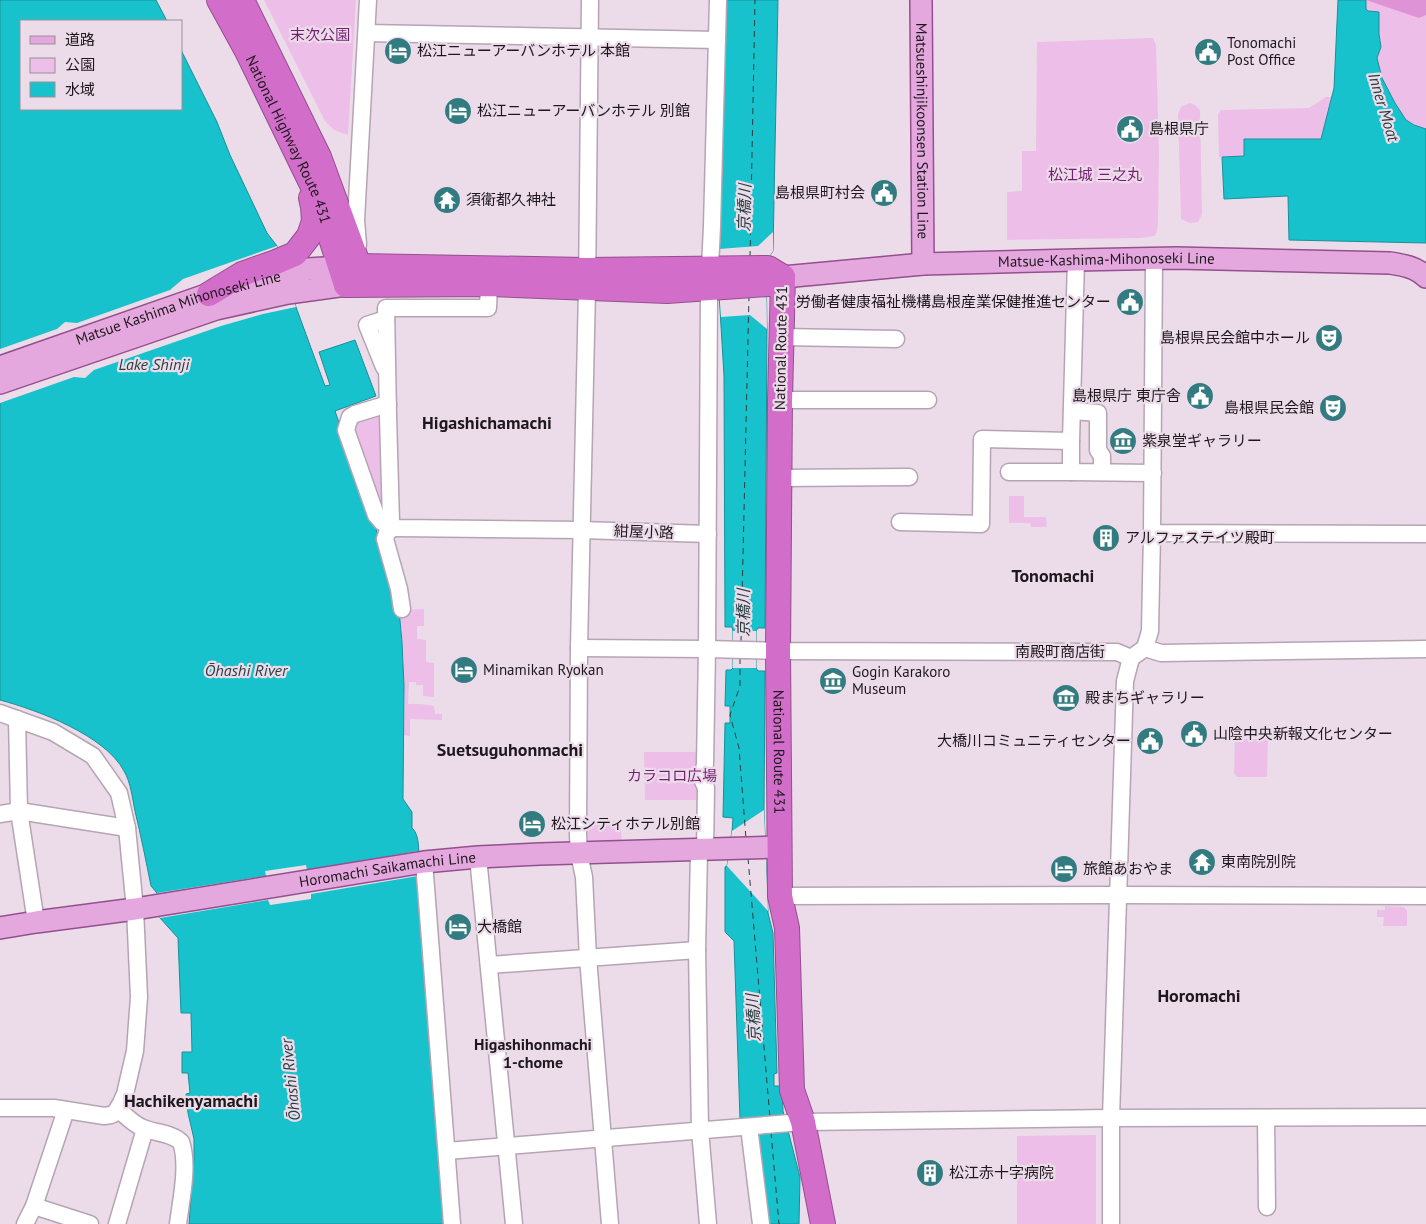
<svg xmlns="http://www.w3.org/2000/svg" width="1426" height="1224" viewBox="0 0 1426 1224" font-family="'PT Sans','Noto Sans JP',sans-serif">
<style>
.green{fill:#edbee7}
.forest{fill:#dd93d6}
.water{fill:#18c2cc;stroke:#1a8f98}
.pier{fill:#ecdcea}
.lines{fill:none;stroke-linecap:round;stroke-linejoin:round}
.ferry{stroke:#273f41;stroke-width:1;stroke-dasharray:6 5;stroke-linecap:butt}
.minor-casing{stroke:#b5a5b3;stroke-width:19}
.major-casing{stroke:#93508d;stroke-width:24}
.highway-casing{stroke:#93508d;stroke-width:26}
.minor{stroke:#fff;stroke-width:16}
.major{stroke:#e4a8df;stroke-width:21}
.highway{stroke:#d26eca;stroke-width:24}
.labels{text-anchor:middle;stroke-width:4.5;stroke-linejoin:round;paint-order:stroke}
.park-label{font-size:15px;fill:#751f70;stroke:#ecdcea}
.poi-label{font-size:15px;fill:#1e181d;stroke:#ecdcea;text-anchor:start}
.street-label{font-size:15px;fill:#1e181d;stroke:#ecdcea}
.water-label{font-size:16px;font-style:italic;fill:#273f41;stroke:#ecdcea}
.neighbourhood-label{font-size:16px;font-weight:bold;fill:#1e181d;stroke:#ecdcea}
.quarter-label{font-size:18px;font-weight:bold;fill:#1e181d;stroke:#ecdcea}
</style>
<rect width="100%" height="100%" fill="#ecdcea"/>
<g class="green">
<polygon points="264,0 356,0 348,135 334,130 325,121"/>
<polygon points="1366,0 1426,0 1426,129 1414,125 1406,120 1395,103 1382,78 1377,58 1381,47 1379,34 1379,12 1368,12 1366,9"/>
<polygon points="1153,38 1156,45 1159,154 1158,220 1157,231 1155,236 1140,238 1007,240 1007,192 1022,191 1022,151 1036,151 1037,42"/>
<polygon points="1326,97 1332,97 1321,139 1245,139 1244,156 1219,157 1218,114 1221,110 1309,108"/>
<polygon points="1190,103 1195,105 1200,110 1202,214 1198,222 1190,223 1181,219 1181,216 1178,114 1181,107"/>
<polygon points="380,411 384,516 352,430 353,424"/>
<polygon points="1009,496 1024,496 1024,517 1046,517 1047,527 1031,527 1030,523 1009,523"/>
<path d="M424 609V626H417V639L426 640V662L434 663V697L423 696V685H416V682H409L408 704H421L434 706 435 714H442V720L410 719V736L404 735C405 694 405 651 399 610Z"/>
<polygon points="1235,739 1268,739 1267,777 1237,777 1234,773"/>
<polygon points="644,752 699,752 699,800 645,800"/>
<polygon points="620,821 622,842 592,843 584,836 583,822"/>
<polygon points="1385,906 1404,907 1407,911 1407,926 1383,926 1384,917 1377,917 1377,910 1385,910"/>
<polygon points="1096,1135 1096,1224 1017,1224 1017,1136"/>
</g>
<polygon class="forest" points="1366,0 1426,0 1426,15 1419,18"/>
<g class="water">
<path d="M0 0H156L167 21H21V109H181V50L217 122 230 155 267 233 277 246 296 307 325 386 330 385 319 352 355 340 376 396 335 411 386 558 399 610 402 642 404 685 403 799 412 812V828C422 836 418 864 418 876L444 1224H189L194 1159V1139L188 1113 186 1094 190 1093 188 1073H182V1052H192L191 1013H181L178 938 160 918 157 893 151 886C146 861 141 836 135 811 132 797 131 783 124 771 105 735 37 710 0 700Z"/>
<polygon points="724,0 778,0 773,251 766,261 767,329 765,628 758,628 756,631 756,668 758,671 765,671 764,810 768,913 773,933 777,1073 774,1074 774,1086 782,1086 783,1111 800,1177 799,1224 767,1224 754,1118 740,1119 734,941 725,932 725,867 727,866 732,831 733,818 723,817 725,723 730,723 730,706 725,706 726,670 731,670 733,668 733,631 732,627 725,627 724,376 718,276 722,176"/>
<polygon points="1338,0 1366,0 1366,9 1368,11 1379,12 1379,34 1381,47 1377,58 1382,78 1395,103 1406,120 1414,125 1426,129 1426,243 1289,240 1288,196 1224,199 1222,157 1244,156 1244,139 1321,139 1334,88"/>
</g>
<g class="pier">
<polygon points="773,232 773,251 766,261 767,329 750,315 721,317 718,276 719,249 758,246"/>
<polygon points="277,246 296,307 263,314 221,326 94,370 85,378 74,377 0,403 0,349 57,329 65,322 77,323 170,290 183,279"/>
<rect x="733" y="631" width="23" height="37"/>
<polygon points="764,810 768,911 727,866 732,831"/>
<polygon points="418,851 418,876 311,894 311,899 270,905 268,900 160,918 157,893 266,876 265,871 306,865 307,870"/>
</g>
<g class="lines">
<g class="ferry">
<polyline points="750,257 755,0"/>
<polyline points="741,642 749,296"/>
<polyline points="740,658 740,686 730,715 739,748 746,839"/>
<polyline points="748,858 770,1118"/>
<polyline points="771,1132 779,1224"/>
</g>
<g class="minor-casing">
<g id="minor">
<polyline points="590,0 587,289 579,648 578,835 579,854 584,877 588,958 610,1224"/>
<polyline points="367,33 717,40"/>
<polyline points="358,245 356,220 368,0"/>
<polyline points="1154,259 1152,533 1426,534"/>
<polyline points="710,268 712,226 718,0"/>
<polyline points="489,284 488,308 386,308 388,416 391,522 393,527 397,528 581,530 708,534"/>
<polyline points="781,337 896,339"/>
<polyline points="384,367 367,325 386,319"/>
<polyline points="780,400 928,400"/>
<polyline points="388,404 355,414 350,417 346,430 376,515 382,522 393,527 387,533 385,539 399,589 402,609"/>
<polyline points="1072,411 1098,413 1098,450 1102,456 1102,472"/>
<polyline points="1071,441 1071,472 1153,473"/>
<polyline points="1009,472 1071,472"/>
<polyline points="779,478 909,477"/>
<polyline points="900,522 981,524 982,439 1071,441 1076,260"/>
<polyline points="579,648 707,649 778,651 1117,652 1131,658 1145,648 1161,653 1426,649"/>
<polyline points="1145,648 1150,631 1152,533"/>
<polyline points="0,713 53,732 93,756 119,793 127,828 135,909 139,997 135,1051 125,1094 121,1103 115,1113 111,1115 104,1116 54,1108 0,1108"/>
<polyline points="17,719 19,811 36,922"/>
<polyline points="0,814 19,811 127,828"/>
<polyline points="699,850 697,950 700,1130 708,1224"/>
<polyline points="705,850 706,788 702,779 705,764 707,649 709,288"/>
<polyline points="478,857 514,1224"/>
<polyline points="424,862 452,1224"/>
<polyline points="780,896 1119,895 1426,896"/>
<polyline points="489,965 697,950"/>
<path d="M118 1109C126 1116 133 1124 143 1128 155 1133 172 1133 181 1142 189 1165 181 1200 178 1224"/>
<polyline points="1266,1118 1267,1207"/>
<polyline points="749,1127 761,1224"/>
<polyline points="447,1151 803,1122 1111,1118 1426,1117"/>
<polyline points="34,1206 90,1224"/>
<polyline points="25,1224 34,1206 66,1110"/>
<polyline points="117,1224 145,1129"/>
<polyline points="1111,1224 1111,1118 1125,681 1131,658"/>
</g>
</g>
<g class="major-casing">
<g id="major">
<path id="s1" d="M921 0 923 264"/>
<path id="s2" d="M783 277 923 264 1076 260 1176 258 1390 263C1403 265 1416 267 1426 277"/>
<path id="s3" d="M0 367 209 294 308 269 356 266"/>
<polyline points="0,383 216,309 288,293 346,285"/>
<path id="s4" d="M0 928 36 922 135 909 424 862 478 857 540 854 779 847"/>
</g>
</g>
<g class="highway-casing">
<g id="highway">
<path id="s5" d="M219 0 247 51 317 195 346 285"/>
<polyline points="242,0 319,157 359,266"/>
<polyline points="359,266 586,270 768,268 783,277"/>
<path id="s6" d="M783 277 780 400 778 651 780 896 787 928 792 1090 803 1122 823 1224"/>
<polyline points="346,285 489,284 667,291 769,284 783,277"/>
<polyline points="209,294 242,274 276,262 295,254 309,236 314,221 313,207 311,198"/>
</g>
</g>
<use href="#minor" class="minor"/>
<use href="#major" class="major"/>
<use href="#highway" class="highway"/>
</g>
<defs>
<g id="hotel-disc" transform="scale(1.4375)"><circle r="9.5" fill="#327b80" stroke="#ecdcea"/><path d="M-6-4.5h1.5V1H6V5H4.5V3h-9V5H-6ZM-4 0a1.8 1.8 0 1 1 3.6 0ZM.5 0V-2.5h3Q6-2.5 6 0Z" fill="#fff"/></g>
<g id="civic-disc" transform="scale(1.4375)"><circle r="9.5" fill="#327b80" stroke="#ecdcea"/><path d="M-.6-6.5H3V-4.5H.6V-3L4-1V1h2V6H-6V1h2V-1L-.6-3ZM-1.2 2.5V6h2.4V2.5Z" fill="#fff"/></g>
<g id="temple-disc" transform="scale(1.4375)"><circle r="9.5" fill="#327b80" stroke="#ecdcea"/><path d="M0-6L5-2H3V0L6.5 2.5H4V6H1.5V3h-3V6H-4V2.5H-6.5L-3 0V-2H-5Z" fill="#fff"/></g>
<g id="theatre-disc" transform="scale(1.4375)"><circle r="9.5" fill="#327b80" stroke="#ecdcea"/><path d="M-5-5.5Q0-4 5-5.5V0Q5 5 0 6Q-5 5-5 0ZM-3.3-2.5H-1v1.5H-3.3ZM1-2.5H3.3v1.5H1ZM-2.8 1Q0 5.5 2.8 1Z" fill="#fff"/></g>
<g id="museum-disc" transform="scale(1.4375)"><circle r="9.5" fill="#327b80" stroke="#ecdcea"/><path d="M0-6L6-3V-2H-6V-3ZM-5-1h2V3h-2ZM-1-1h2V3h-2ZM3-1h2V3H3ZM-6 4H6V6H-6Z" fill="#fff"/></g>
<g id="building-disc" transform="scale(1.4375)"><circle r="9.5" fill="#327b80" stroke="#ecdcea"/><path d="M-4-6H4V6H1V3H-1V6H-4ZM-2.5-4.3h1.7v1.8h-1.7ZM.8-4.3h1.7v1.8H.8ZM-2.5-1h1.7V.8h-1.7ZM.8-1h1.7V.8H.8Z" fill="#fff"/></g>
</defs>
<g fill-rule="evenodd">
<use href="#hotel-disc" x="398" y="51"/>
<use href="#civic-disc" x="1208" y="52"/>
<use href="#hotel-disc" x="458" y="111"/>
<use href="#civic-disc" x="1130" y="129"/>
<use href="#civic-disc" x="884" y="193"/>
<use href="#temple-disc" x="447" y="200"/>
<use href="#civic-disc" x="1130" y="302"/>
<use href="#theatre-disc" x="1329" y="338"/>
<use href="#civic-disc" x="1200" y="396"/>
<use href="#theatre-disc" x="1333" y="408"/>
<use href="#museum-disc" x="1123" y="441"/>
<use href="#building-disc" x="1106" y="538"/>
<use href="#hotel-disc" x="464" y="670"/>
<use href="#museum-disc" x="833" y="681"/>
<use href="#museum-disc" x="1066" y="698"/>
<use href="#civic-disc" x="1194" y="734"/>
<use href="#civic-disc" x="1150" y="741"/>
<use href="#hotel-disc" x="532" y="824"/>
<use href="#temple-disc" x="1202" y="862"/>
<use href="#hotel-disc" x="1064" y="869"/>
<use href="#hotel-disc" x="458" y="927"/>
<use href="#building-disc" x="930" y="1173"/>
</g>
<g class="labels">
<g class="park-label">
<text x="320" y="40">末次公園</text>
<text x="1095" y="180">松江城 三之丸</text>
<text x="672" y="781">カラコロ広場</text>
</g>
<g class="poi-label">
<text x="1227" y="48">Tonomachi<tspan x="1227" dy="17">Post Office</tspan></text>
<text x="417" y="56">松江ニューアーバンホテル 本館</text>
<text x="477" y="116">松江ニューアーバンホテル 別館</text>
<text x="1149" y="134">島根県庁</text>
<text x="865" y="198" text-anchor="end">島根県町村会</text>
<text x="466" y="205">須衛都久神社</text>
<text x="1111" y="307" text-anchor="end">労働者健康福祉機構島根産業保健推進センター</text>
<text x="1310" y="343" text-anchor="end">島根県民会館中ホール</text>
<text x="1181" y="401" text-anchor="end">島根県庁 東庁舎</text>
<text x="1314" y="413" text-anchor="end">島根県民会館</text>
<text x="1142" y="446">紫泉堂ギャラリー</text>
<text x="1125" y="543">アルファステイツ殿町</text>
<text x="483" y="675">Minamikan Ryokan</text>
<text x="852" y="677">Gogin Karakoro<tspan x="852" dy="17">Museum</tspan></text>
<text x="1085" y="703">殿まちギャラリー</text>
<text x="1213" y="739">山陰中央新報文化センター</text>
<text x="1131" y="746" text-anchor="end">大橋川コミュニティセンター</text>
<text x="551" y="829">松江シティホテル別館</text>
<text x="1221" y="867">東南院別院</text>
<text x="1083" y="874">旅館あおやま</text>
<text x="477" y="932">大橋館</text>
<text x="949" y="1178">松江赤十字病院</text>
</g>
<g class="street-label">
<text dy="5" stroke="none"><textPath href="#s1" startOffset="131">Matsueshinjikoonsen Station Line</textPath></text>
<text dy="5" stroke="none"><textPath href="#s5" startOffset="156">National Highway Route 431</textPath></text>
<text dy="5" stroke="none"><textPath href="#s2" startOffset="324">Matsue-Kashima-Mihonoseki Line</textPath></text>
<text dy="5" stroke="none"><textPath href="#s3" startOffset="188">Matsue Kashima Mihonoseki Line</textPath></text>
<text transform="translate(781 348) rotate(-89)" y="5">National Route 431</text>
<text transform="translate(644 532) rotate(2)" y="5">紺屋小路</text>
<text x="1060" y="657">南殿町商店街</text>
<text dy="5" stroke="none"><textPath href="#s6" startOffset="475">National Route 431</textPath></text>
<text dy="5" stroke="none"><textPath href="#s4" startOffset="392">Horomachi Saikamachi Line</textPath></text>
</g>
<g class="water-label">
<text transform="translate(1384 107) rotate(73)" y="6">Inner Moat</text>
<text transform="translate(744 208) rotate(-89)" y="6">京橋川</text>
<text x="154" y="370">Lake Shinji</text>
<text transform="translate(743 613) rotate(-90)" y="6">京橋川</text>
<text x="246" y="676">Ōhashi River</text>
<text transform="translate(753 1018) rotate(-93)" y="6">京橋川</text>
<text transform="translate(290 1080) rotate(-96)" y="6">Ōhashi River</text>
</g>
<g class="neighbourhood-label">
<text x="533" y="1050">Higashihonmachi<tspan x="533" dy="18">1-chome</tspan></text>
</g>
<g class="quarter-label">
<text x="487" y="429">Higashichamachi</text>
<text x="1053" y="582">Tonomachi</text>
<text x="510" y="756">Suetsuguhonmachi</text>
<text x="1199" y="1002">Horomachi</text>
<text x="191" y="1107">Hachikenyamachi</text>
</g>
</g>
<rect x="20" y="20" width="162" height="90" fill="#ecdcea" stroke="#9a8e98"/>
<rect x="30" y="36" width="25" height="8" fill="#e4a8df" stroke="#9a8e98"/>
<text x="65" y="45" font-size="15" fill="#1e181d">道路</text>
<rect x="30" y="58" width="25" height="15" fill="#edbee7" stroke="#9a8e98"/>
<text x="65" y="70" font-size="15" fill="#1e181d">公園</text>
<rect x="30" y="82" width="25" height="15" fill="#18c2cc" stroke="#9a8e98"/>
<text x="65" y="95" font-size="15" fill="#1e181d">水域</text>
</svg>
